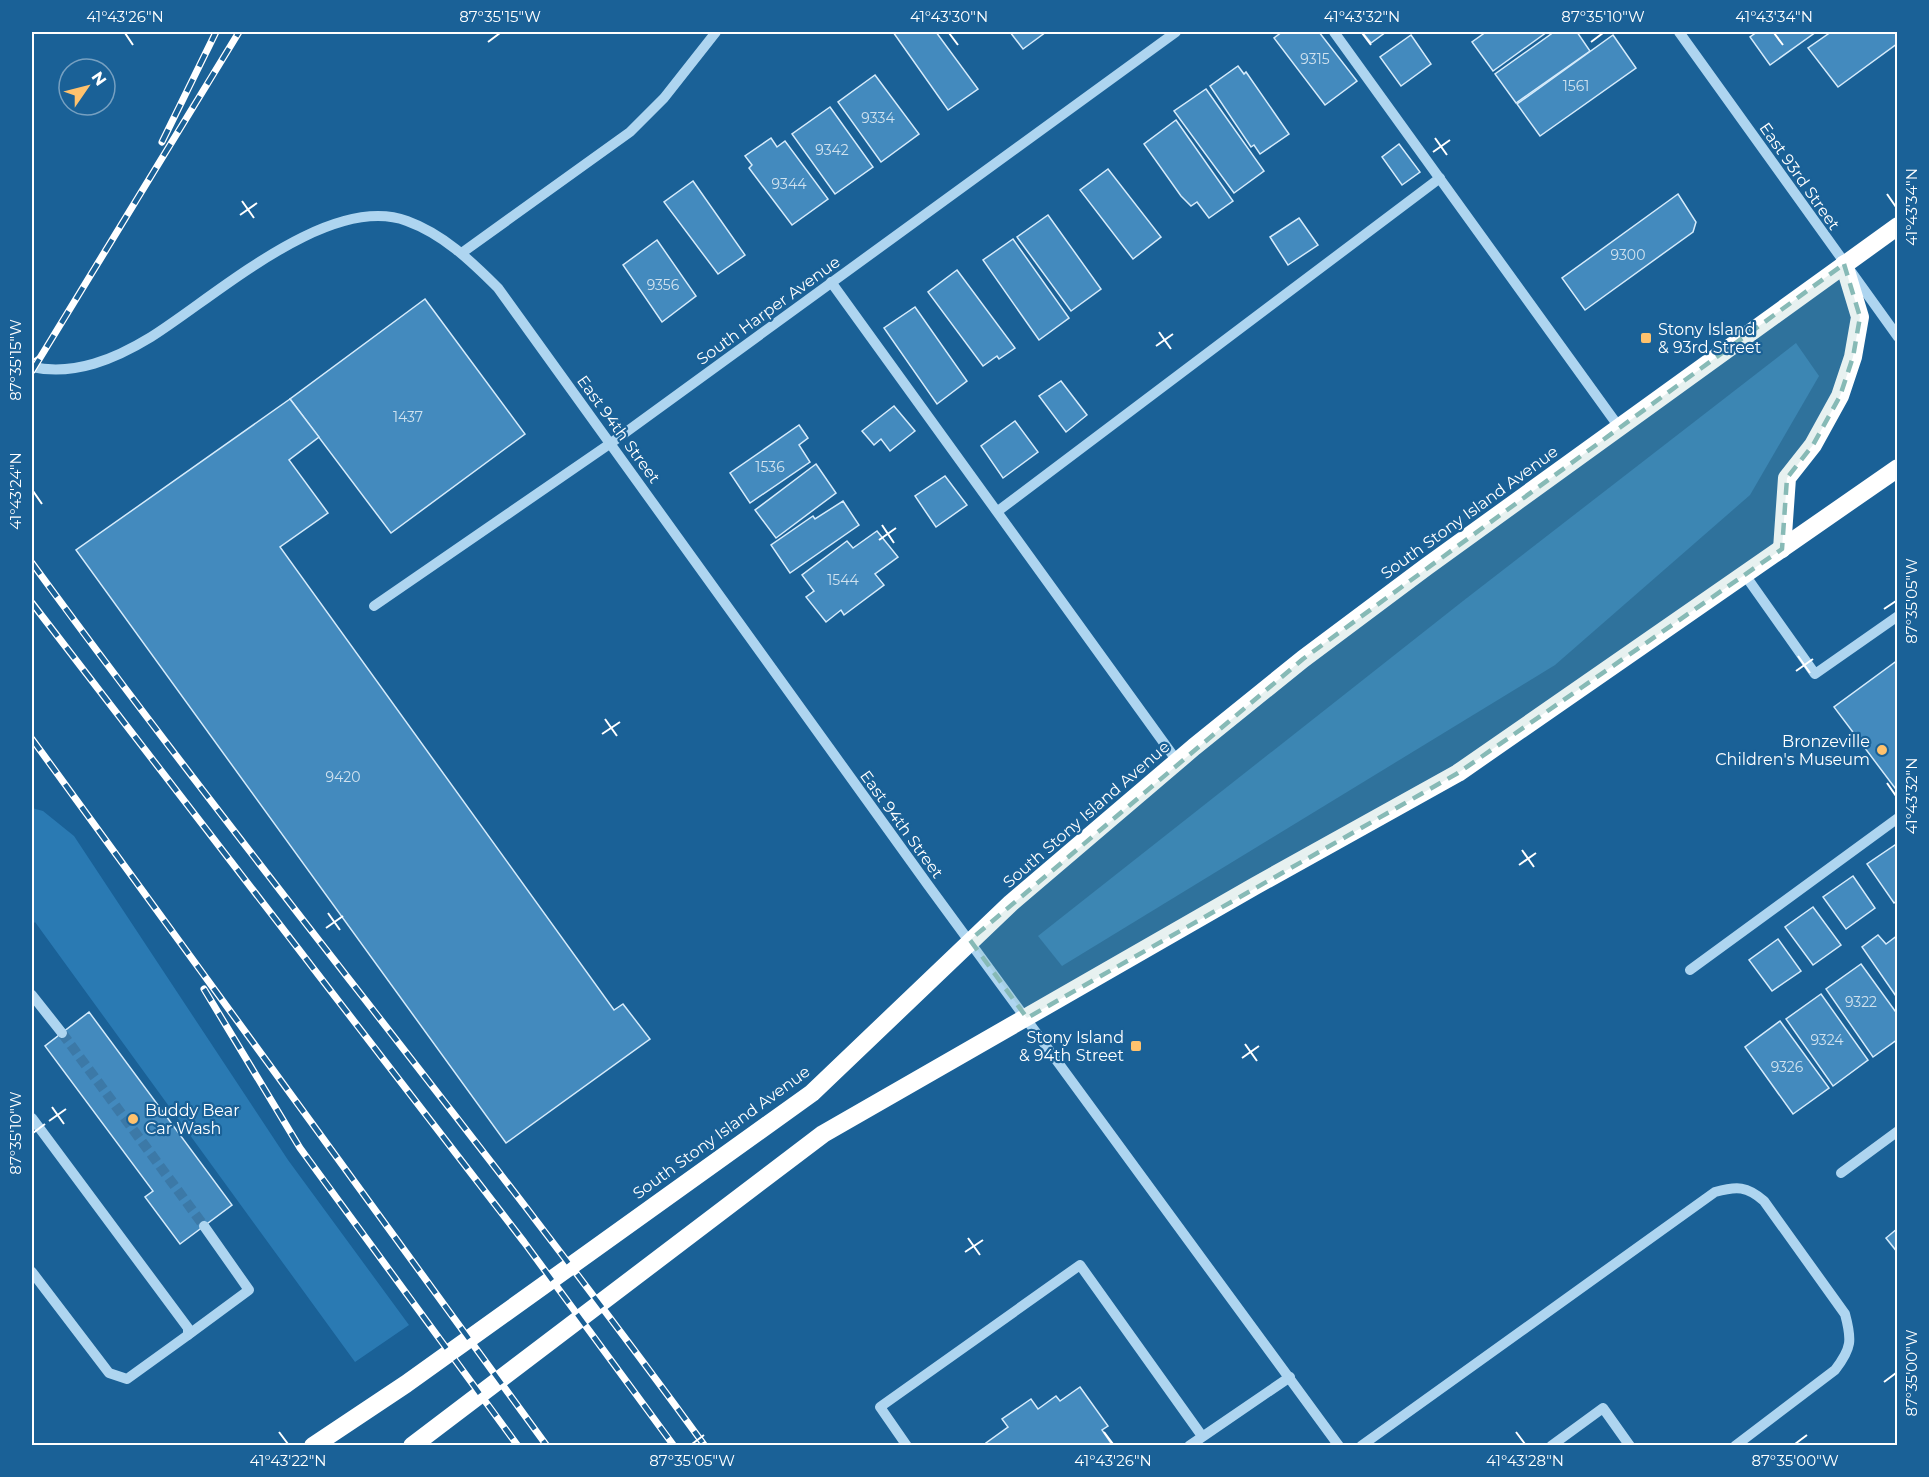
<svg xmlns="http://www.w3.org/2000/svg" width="1929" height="1477" viewBox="0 0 1929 1477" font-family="Montserrat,sans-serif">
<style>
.green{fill:#2a7ab3}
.building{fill:#438abe;stroke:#d5ebfb;stroke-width:1.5}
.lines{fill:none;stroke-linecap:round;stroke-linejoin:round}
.minor-tunnel{stroke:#3c79a7;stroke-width:10;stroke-dasharray:10 5;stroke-linecap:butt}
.minor{stroke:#aed5f0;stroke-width:10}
.highway{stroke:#fff;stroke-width:18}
.rail-casing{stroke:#fff;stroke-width:7}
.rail{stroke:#1a6197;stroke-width:4.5;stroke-dasharray:14;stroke-linecap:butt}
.marked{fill:#87bab6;fill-opacity:0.2;stroke:#87bab6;stroke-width:4.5;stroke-dasharray:12 8;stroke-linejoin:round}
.ticks{fill:none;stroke:#fff;stroke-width:2}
.poi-dot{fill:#ffc26d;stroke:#1a6197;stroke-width:2}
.labels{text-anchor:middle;stroke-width:4.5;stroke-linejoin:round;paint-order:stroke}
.number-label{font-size:14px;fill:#d0e2ef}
.street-label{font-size:16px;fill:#fff;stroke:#1a6197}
.poi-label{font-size:16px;fill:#fff;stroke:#1a6197;text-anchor:start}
.neatline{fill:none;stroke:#fff;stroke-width:2}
.ticks-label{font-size:15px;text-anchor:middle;fill:#fff}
</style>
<rect width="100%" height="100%" fill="#1a6197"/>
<g class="green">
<polygon points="1796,343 1819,376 1750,495 1555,665 1062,966 1038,936 1463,601"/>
<polygon points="32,808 43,811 74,836 288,1160 409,1325 355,1362 35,922 32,925"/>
</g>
<g class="building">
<polygon points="893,32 936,32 978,89 948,110"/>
<polygon points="1010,32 1046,32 1023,49"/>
<polygon points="1282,32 1319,32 1357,81 1325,105 1274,38"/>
<polygon points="1362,32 1386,32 1371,43"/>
<polygon points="1486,32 1547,32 1493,71 1472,42"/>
<polygon points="1554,32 1577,32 1590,51 1516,103 1495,74"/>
<polygon points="1757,32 1816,32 1770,65 1750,37"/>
<polygon points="1831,32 1898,32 1898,43 1838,87 1808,48"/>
<polygon points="1411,35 1431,64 1401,86 1380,57"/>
<polygon points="1613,35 1636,68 1540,136 1517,104"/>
<polygon points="1238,66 1244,74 1246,72 1289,134 1260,154 1254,145 1251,147 1210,86"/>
<polygon points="875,75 919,134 881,162 838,102"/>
<polygon points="1206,89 1264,171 1234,193 1174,111"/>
<polygon points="830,107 873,167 835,194 792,134"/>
<polygon points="1176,120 1233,201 1209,218 1197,202 1191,206 1181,196 1144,144"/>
<polygon points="771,138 777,147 785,141 828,199 792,225 749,168 752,165 745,156"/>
<polygon points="1399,144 1420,172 1402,185 1382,157"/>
<polygon points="1108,169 1161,237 1133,259 1080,190"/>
<polygon points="693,181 745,255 718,274 664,202"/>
<polygon points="1678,194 1696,222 1693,232 1585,310 1562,278"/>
<polygon points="1048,215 1101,289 1071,311 1017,237"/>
<polygon points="1299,218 1318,245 1288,265 1270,237"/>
<polygon points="1013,239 1069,318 1039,340 983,260"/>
<polygon points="657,240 696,296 662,322 623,265"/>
<polygon points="957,270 1015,348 999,359 997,356 983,366 928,292"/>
<polygon points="425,299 525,434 391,533 290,399"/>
<polygon points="915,307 967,381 937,404 884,328"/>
<polygon points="1061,381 1087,415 1066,432 1039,396"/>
<polygon points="290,399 319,437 289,460 328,513 280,547 614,1010 623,1004 650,1039 506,1143 76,550"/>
<polygon points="894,406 915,431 890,451 881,439 874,445 862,431"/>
<polygon points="1015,421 1038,452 1003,478 981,446"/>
<polygon points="799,425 808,438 799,445 810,462 750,503 730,473"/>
<polygon points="816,464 836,493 776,538 755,510"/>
<polygon points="945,476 967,505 936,527 915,496"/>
<polygon points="843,501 859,525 790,573 771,545 813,516 815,519"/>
<polygon points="877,531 898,557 875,574 884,585 844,615 841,610 826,622 806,597 814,591 802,575 847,541 853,548"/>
<polygon points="1898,660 1898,792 1834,707"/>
<polygon points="1895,845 1898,848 1898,900 1894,903 1867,864"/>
<polygon points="1853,876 1875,908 1846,929 1823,897"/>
<polygon points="1813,907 1841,945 1813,965 1785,927"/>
<polygon points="1878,935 1886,944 1898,935 1898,999 1862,947"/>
<polygon points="1778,939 1801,971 1772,991 1749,960"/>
<polygon points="1861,964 1898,1015 1898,1039 1873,1057 1826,989"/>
<polygon points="1821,994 1868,1060 1833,1086 1786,1019"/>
<polygon points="89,1012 232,1205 180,1244 145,1197 153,1191 45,1046"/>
<polygon points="1780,1021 1829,1088 1793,1114 1745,1047"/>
<polygon points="1898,1228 1898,1253 1886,1238"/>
<polygon points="1080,1387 1108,1426 1102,1430 1113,1446 988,1446 986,1443 1008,1427 1002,1419 1031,1399 1038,1409 1056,1396 1060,1401"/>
</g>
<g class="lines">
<polyline class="minor-tunnel" points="62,1033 204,1226"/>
<g class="minor">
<polyline points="1334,32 1619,427"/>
<polyline points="1679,32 1898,337"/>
<polyline points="463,252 630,132 664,98 716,32"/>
<polyline points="831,282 1177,761"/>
<path d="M32 367C75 376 115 359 151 337 215 297 329 192 407 221 443 234 471 261 498 288L928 885 1339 1446"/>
<polyline points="998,511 1440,178"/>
<polyline points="1745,575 1815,674 1898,616"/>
<polyline points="374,606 611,443 1176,32"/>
<polyline points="1690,970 1898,818"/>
<polyline points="32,995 62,1033"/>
<polyline points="32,1118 188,1328 188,1335 127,1379 109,1373 32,1272"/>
<polyline points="1841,1173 1898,1131"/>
<polyline points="188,1335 249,1290 204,1226"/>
<polyline points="907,1446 880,1407 1080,1265 1202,1436"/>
<polyline points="1189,1446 1290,1377"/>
<path d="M1361 1446 1715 1192C1737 1186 1747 1186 1764 1201L1845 1314C1852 1340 1852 1348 1835 1370L1735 1446"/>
<polyline points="1551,1446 1603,1408 1630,1446"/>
</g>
<g class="highway">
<polyline points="1782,549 1787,478 1813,445 1840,396 1853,357 1860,317 1844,264"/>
<polyline points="313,1446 406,1384 812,1093 1011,903 1194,747 1303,659 1426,567 1898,226"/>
<polyline points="412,1446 823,1134 1255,886 1458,773 1898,468"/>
</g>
<g class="rail-casing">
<g id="rail">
<polyline points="162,142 216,32"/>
<polyline points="32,371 239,32"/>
<path d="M32 563C250 861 487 1147 705 1446"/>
<polyline points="32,603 524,1242 674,1446"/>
<polyline points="32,739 547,1446"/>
<polyline points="204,989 300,1148 518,1446"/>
</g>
</g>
<use href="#rail" class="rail"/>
</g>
<path class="marked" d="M1844 264 1860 317 1853 357 1840 396 1813 445 1787 478 1782 549 1458 773 1027 1018 970 940 1303 659Z"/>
<path class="ticks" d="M125 33 133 45M949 33 958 45M1362 33 1371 45M1774 33 1783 45M488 42 500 33M1591 42 1603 33M1435 138 1447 155M1433 152 1450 140M1887 194 1896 207M242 201 254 218M240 215 257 203M1159 332 1171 349M1156 346 1173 334M33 360 45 352M33 491 42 504M882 525 894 543M879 540 896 528M1884 609 1896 601M1798 656 1810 673M1796 671 1813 659M605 719 617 736M602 734 620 722M1887 783 1896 796M1522 850 1534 867M1519 865 1536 853M328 913 340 930M326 928 343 916M1245 1044 1257 1061M1242 1058 1259 1046M52 1107 64 1124M49 1121 66 1109M33 1133 45 1124M968 1238 980 1255M965 1252 983 1240M1884 1382 1896 1373M279 1432 288 1444M1104 1432 1113 1444M1516 1432 1525 1444M692 1444 704 1435M1795 1444 1807 1435"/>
<g class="poi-dot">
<rect x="1640" y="332" width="12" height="12" rx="3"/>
<circle cx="1882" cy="750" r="6"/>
<rect x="1130" y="1040" width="12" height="12" rx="3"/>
<circle cx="133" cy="1119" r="6"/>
</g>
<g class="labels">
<g class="number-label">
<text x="1315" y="64">9315</text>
<text x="1576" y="91">1561</text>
<text x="878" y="123">9334</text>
<text x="832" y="155">9342</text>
<text x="789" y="189">9344</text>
<text x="1628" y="260">9300</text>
<text x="663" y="290">9356</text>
<text x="408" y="422">1437</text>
<text x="770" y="472">1536</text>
<text x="843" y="585">1544</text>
<text x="343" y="782">9420</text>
<text x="1861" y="1007">9322</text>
<text x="1827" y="1045">9324</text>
<text x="1787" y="1072">9326</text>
</g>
<g class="street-label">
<text transform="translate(1800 176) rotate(55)" y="6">East 93rd Street</text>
<text transform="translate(768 310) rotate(-36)" y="6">South Harper Avenue</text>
<text transform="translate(619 429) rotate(54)" y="6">East 94th Street</text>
<text transform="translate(1469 512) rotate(-36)" y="6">South Stony Island Avenue</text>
<text transform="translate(1086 814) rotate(-41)" y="6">South Stony Island Avenue</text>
<text transform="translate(902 824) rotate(54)" y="6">East 94th Street</text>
<text transform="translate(721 1132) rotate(-36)" y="6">South Stony Island Avenue</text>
</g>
<g class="poi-label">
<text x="1658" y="335">Stony Island<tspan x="1658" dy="18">&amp; 93rd Street</tspan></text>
<text x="1870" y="747" text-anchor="end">Bronzeville<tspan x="1870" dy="18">Children's Museum</tspan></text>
<text x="1124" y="1043" text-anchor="end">Stony Island<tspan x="1124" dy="18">&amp; 94th Street</tspan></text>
<text x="145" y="1116">Buddy Bear<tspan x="145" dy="18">Car Wash</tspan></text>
</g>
</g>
<rect width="1929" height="1477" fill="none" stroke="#1a6197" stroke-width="66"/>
<g transform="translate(87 87) rotate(55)"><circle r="28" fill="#1a6197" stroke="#76a0c1" stroke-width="1.5"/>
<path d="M0-4.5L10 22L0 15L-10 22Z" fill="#ffc26d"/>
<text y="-9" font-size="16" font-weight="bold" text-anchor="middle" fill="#ffffff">N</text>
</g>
<rect x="33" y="33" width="1863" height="1411" class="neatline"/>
<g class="ticks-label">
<text x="125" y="22">41°43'26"N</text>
<text x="500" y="22">87°35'15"W</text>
<text x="949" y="22">41°43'30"N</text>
<text x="1362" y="22">41°43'32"N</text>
<text x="1603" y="22">87°35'10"W</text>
<text x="1774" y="22">41°43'34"N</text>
<text transform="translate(1912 207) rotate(-90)" y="5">41°43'34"N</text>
<text transform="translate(16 360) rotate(-90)" y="5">87°35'15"W</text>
<text transform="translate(16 491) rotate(-90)" y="5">41°43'24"N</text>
<text transform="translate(1912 601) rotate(-90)" y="5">87°35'05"W</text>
<text transform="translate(1912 796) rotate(-90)" y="5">41°43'32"N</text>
<text transform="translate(16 1133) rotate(-90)" y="5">87°35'10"W</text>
<text transform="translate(1912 1373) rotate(-90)" y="5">87°35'00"W</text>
<text x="288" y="1466">41°43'22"N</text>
<text x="692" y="1466">87°35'05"W</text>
<text x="1113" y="1466">41°43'26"N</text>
<text x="1525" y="1466">41°43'28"N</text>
<text x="1795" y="1466">87°35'00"W</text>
</g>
</svg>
